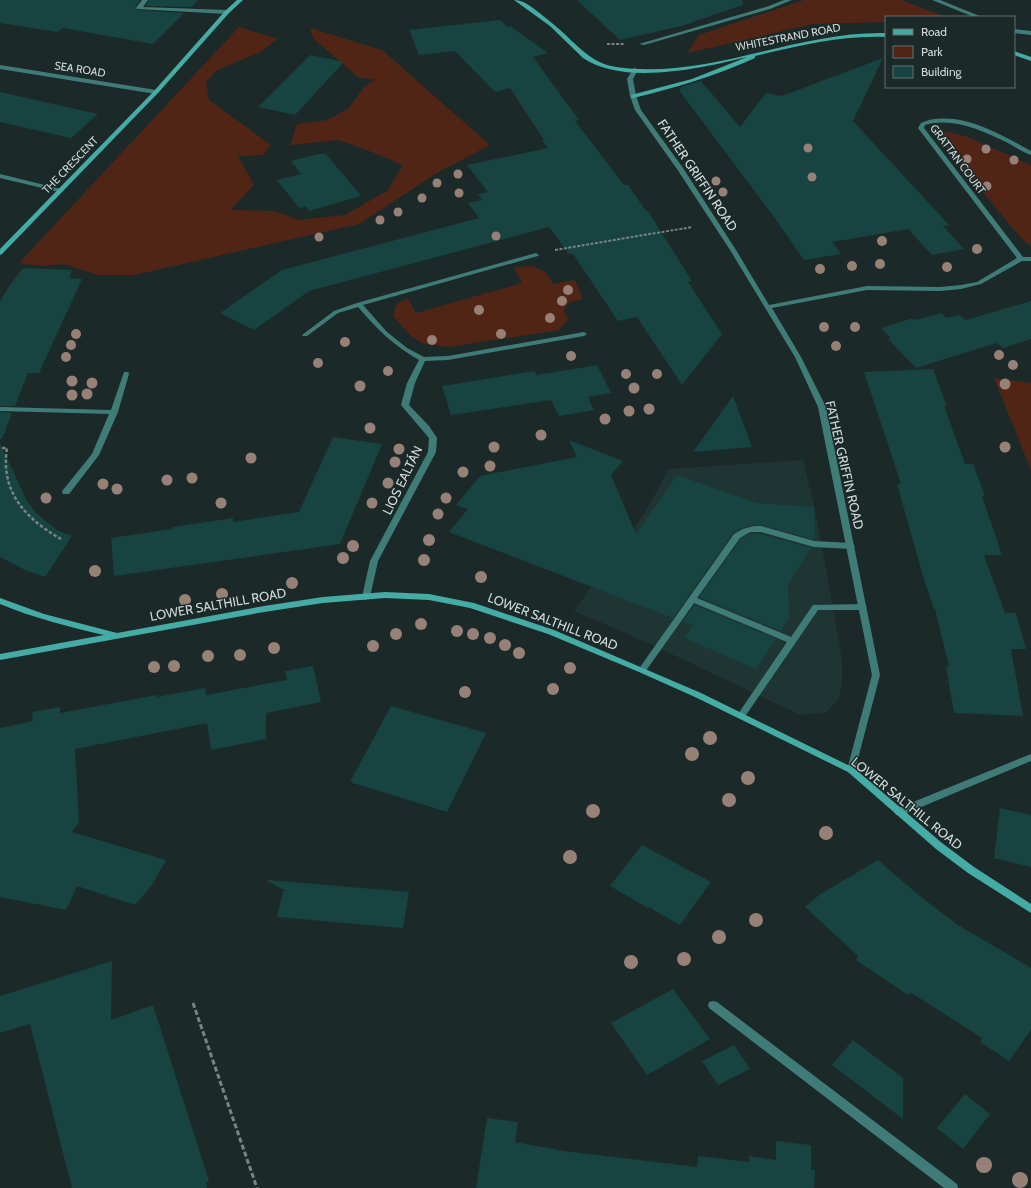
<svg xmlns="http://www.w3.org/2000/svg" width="1031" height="1188" viewBox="0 0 1031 1188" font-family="Cabin,sans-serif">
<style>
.built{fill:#1e3533}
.green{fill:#512516}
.building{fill:#174340}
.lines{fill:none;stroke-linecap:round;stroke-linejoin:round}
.path-far2{stroke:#788483;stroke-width:2;stroke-dasharray:3 1.5;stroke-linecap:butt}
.path-far1{stroke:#788483;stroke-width:2.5;stroke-dasharray:3.5 2;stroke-linecap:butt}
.path{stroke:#788483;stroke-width:3;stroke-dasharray:5 2.5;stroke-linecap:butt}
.service{fill:#407c77;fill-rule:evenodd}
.minor{fill:#407c77;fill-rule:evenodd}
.secondary{fill:#44aca5;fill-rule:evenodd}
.tree{fill:#978176}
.labels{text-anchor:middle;stroke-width:3;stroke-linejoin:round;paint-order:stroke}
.far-street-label{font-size:11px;fill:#d0dad9;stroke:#1b2a29}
.street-label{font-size:13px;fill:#d0dad9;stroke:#1b2a29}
</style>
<rect width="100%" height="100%" fill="#1b2a29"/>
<polygon class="built" points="803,460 817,519 842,659 842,683 839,699 825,713 801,715 648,643 574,611 644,514 669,469"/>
<g class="green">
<polygon points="804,0 901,0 946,17 886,17 886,22 814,24 687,53 699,35"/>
<polygon points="239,27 278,39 260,52 215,71 206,83 209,100 271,145 263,155 238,156 254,185 230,210 275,211 298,220 345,215 387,191 403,165 367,150 338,140 290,145 297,124 327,120 348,109 365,86 376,79 359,78 313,38 310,28 382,50 490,145 437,173 359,224 134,275 98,275 64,264 40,266 19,263"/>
<polygon points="947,132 965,136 1031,165 1031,246 1021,238 941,142 939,137 940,133"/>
<polygon points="532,266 544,271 553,284 575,280 583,299 568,303 564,310 568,319 559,330 449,347 424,344 411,336 393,316 396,304 408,298 416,313 522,283 514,267"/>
<polygon points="994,378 1031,383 1031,470"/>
</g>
<g class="building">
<polygon points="0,0 140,0 135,7 137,10 184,13 153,44 63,28 58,32 0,23"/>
<polygon points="149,0 198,0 191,7 146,6"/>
<polygon points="577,0 742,0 743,5 681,26 620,40"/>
<polygon points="500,20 508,27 510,26 548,53 533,57 579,120 575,121 624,185 628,185 646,211 648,211 692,281 688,282 722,334 682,385 637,317 618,321 573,254 569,254 549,227 309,291 254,330 220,313 282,270 479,218 468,203 482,200 478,194 488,192 467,165 548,148 542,140 544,140 510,88 495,92 455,51 419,55 409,30"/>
<polygon points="310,55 344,62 295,115 258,107"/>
<polygon points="883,58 853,121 949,225 943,226 964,249 932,255 908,229 832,242 841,254 804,260 774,217 679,90 683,86 701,81 740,127 766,93 782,96"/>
<polygon points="0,92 31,99 98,114 71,138 0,122"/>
<polygon points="318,154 326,154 361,196 309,211 306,206 299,208 277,180 301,174 291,161"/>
<polygon points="23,268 72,270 69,278 82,279 39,373 28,373 15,406 0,406 0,301 10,285"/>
<polygon points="1031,301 1031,339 1003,348 997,343 916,368 888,339 890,337 881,328 910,319 915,319 916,320 941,313 946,318 959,315 966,320"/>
<polygon points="597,365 611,393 588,397 594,410 559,416 551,400 451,415 442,386 535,371 536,375"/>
<polygon points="933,369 947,406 944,406 965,464 973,464 985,496 982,496 1002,555 984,555 1005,613 1016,613 1026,649 1011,649 1023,716 954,713 946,667 949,667 935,609 934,609 923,576 897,484 901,484 864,372"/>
<polygon points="733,396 752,447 693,452"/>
<polygon points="0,412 12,413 2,439 0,439"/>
<polygon points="333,437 382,444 340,544 114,576 111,538 173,529 173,527 233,518 233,522 299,512"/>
<polygon points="569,440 623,461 611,475 636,534 677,475 757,503 814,507 815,540 761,525 754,525 742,528 733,533 673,618 449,532 468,509 456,505 480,476 577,457"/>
<polygon points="0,443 27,501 36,513 57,530 72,536 45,577 25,570 0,557"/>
<polygon points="750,534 761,534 811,548 788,584 789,618 781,631 699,597 741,539"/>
<polygon points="695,605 776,639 756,669 684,638 693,625 683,621"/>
<polygon points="313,666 321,702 266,713 266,739 211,750 207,723 75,749 79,822 72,832 166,860 152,885 135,905 77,886 66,910 0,897 0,728 33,721 32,712 60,707 60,713 157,695 157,697 205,688 206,695 287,680 285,671"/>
<polygon points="391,706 486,733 447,812 350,782"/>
<polygon points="1000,808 1031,815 1031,867 994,858"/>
<polygon points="642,845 711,882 680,925 655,911 650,907 648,908 610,886"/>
<polygon points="878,860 921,897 958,925 1031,968 1031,1030 1009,1061 980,1042 982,1038 910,992 908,995 856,960 858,956 805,907 819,895"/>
<polygon points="267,880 409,892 403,928 277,917 283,891 286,891 267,881"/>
<polygon points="112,961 111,1020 153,1005 209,1181 206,1183 207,1188 72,1188 30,1024 0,1033 0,996"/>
<polygon points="673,989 710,1039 647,1075 611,1023"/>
<polygon points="853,1040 903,1078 903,1119 832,1065"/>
<polygon points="734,1045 750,1069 718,1085 702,1061"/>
<polygon points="965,1094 990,1114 963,1149 937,1128"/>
<polygon points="487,1118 518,1122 515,1142 564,1151 697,1167 698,1156 749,1162 749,1156 776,1160 776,1141 811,1145 811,1170 815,1170 814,1188 476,1188"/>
</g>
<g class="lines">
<g class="path-far2">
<polyline points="607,44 624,44"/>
<polyline points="555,250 692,227"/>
</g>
<path class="path-far1" d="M2 448H7C0 492 26 519 61 539"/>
<polyline class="path" points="193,1003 257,1188"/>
<g class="service">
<polygon points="754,526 761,526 814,541 851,543 855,546 851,549 814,547 761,532 750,532 740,538 697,598 791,637 813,605 863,604 867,607 863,610 818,610 744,718 738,718 737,716 738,714 787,642 694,603 645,672 639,672 638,670 734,534 743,529"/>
<polygon points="713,1001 717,1002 957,1184 958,1188 944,1188 709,1008 708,1005 709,1002"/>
</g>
<g class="minor">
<polygon points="142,0 148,0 143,7 227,10 230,12 227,14 137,9 136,8"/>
<polygon points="784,0 792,0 770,9 644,45 639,44 766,7"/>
<polygon points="932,0 940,0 982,17 974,17"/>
<polygon points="1014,29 1031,31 1031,35 1014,33"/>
<polygon points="0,65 156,90 159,92 156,94 0,69"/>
<path d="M635 68 638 70 633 79 636 96 641 110 683 168 736 250 769 305 867 286 940 287 961 285 977 282 1017 258 918 128 921 123C926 121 931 119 936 119 969 115 1003 136 1031 151V155C1022 152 1014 146 1006 142 981 130 953 117 925 125L924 128 1023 257H1031V261H1022L981 284 961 289 940 291 867 290 772 308 801 357 826 407 880 675 855 770 854 772 851 774 848 772 847 770 872 675 818 407 795 357 730 250 677 169 635 110 630 96 627 79 633 69Z"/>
<polygon points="0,174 61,189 62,190 59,192 0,178"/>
<path d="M536 253 539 255 538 256 363 305 387 332 407 348 424 357 448 356 584 332 587 334 584 336 448 360 425 361 415 383 409 405 429 426 437 438 436 452 378 561 370 597 366 600 363 599 362 597 370 561 428 452 429 438 401 405 407 383 419 360C392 344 378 330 358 307L338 313 307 336H303L302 335 334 311 357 303Z"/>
<polygon points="124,372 128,372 129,374 118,412 99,455 69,494 63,494 62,492 63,490 92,454 109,414 0,411 0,407 111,410"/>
<polygon points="1031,754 1031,761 902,815 899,816 896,815 894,812 896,809"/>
</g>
<g class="secondary">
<polygon points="237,0 243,0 229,13 158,93 2,254 0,255 0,249 154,91 225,11"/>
<path d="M514 0C522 0 527 4 533 8 542 15 551 22 559 29 577 45 591 63 616 67 708 80 795 31 886 33V37C841 35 798 46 755 56V58C715 76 675 88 633 98L631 97V95L692 79 747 57C703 68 624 86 583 58L550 26Z"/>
<polygon points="1014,51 1031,57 1031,61 1014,55"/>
<path d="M385 592 429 594 474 603 554 630 701 693 854 768 942 843 974 867 1031 904V913L968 873 936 849 848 772 695 697 639 672 548 634 470 608 429 600 385 598 323 603 264 612 0 660V654L104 635C69 627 34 618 0 604V598L44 614 117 633 264 606 323 597Z"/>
</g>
</g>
<g class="tree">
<circle cx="808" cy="148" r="4.5"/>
<circle cx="986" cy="149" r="4.5"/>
<circle cx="967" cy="159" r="4.5"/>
<circle cx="1014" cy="160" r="4.5"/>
<circle cx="458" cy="174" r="4.5"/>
<circle cx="812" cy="177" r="4.5"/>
<circle cx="716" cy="181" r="4.5"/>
<circle cx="437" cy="183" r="4.5"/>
<circle cx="987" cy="186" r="4.5"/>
<circle cx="723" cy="192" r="4.5"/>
<circle cx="459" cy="193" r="4.5"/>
<circle cx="422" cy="198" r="4.5"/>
<circle cx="398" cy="212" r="4.5"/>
<circle cx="380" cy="220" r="4.5"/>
<circle cx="496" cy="236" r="4.5"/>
<circle cx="319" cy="237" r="4.5"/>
<circle cx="882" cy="241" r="5"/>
<circle cx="977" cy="249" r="5"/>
<circle cx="880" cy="264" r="5"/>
<circle cx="852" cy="266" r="5"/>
<circle cx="947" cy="267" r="5"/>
<circle cx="820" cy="269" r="5"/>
<circle cx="568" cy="290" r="5"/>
<circle cx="562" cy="301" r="5"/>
<circle cx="479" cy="310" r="5"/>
<circle cx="550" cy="318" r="5"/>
<circle cx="824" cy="327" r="5"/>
<circle cx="855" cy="327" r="5"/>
<circle cx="76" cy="334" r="5"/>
<circle cx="501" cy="334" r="5"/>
<circle cx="432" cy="340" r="5"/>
<circle cx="345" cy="342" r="5"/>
<circle cx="71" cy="345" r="5"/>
<circle cx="836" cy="346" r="5"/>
<circle cx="999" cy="355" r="5"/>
<circle cx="571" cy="356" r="5"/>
<circle cx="66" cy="357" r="5"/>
<circle cx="318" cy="363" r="5"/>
<circle cx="1013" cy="365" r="5"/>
<circle cx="388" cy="371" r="5"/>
<circle cx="626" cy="374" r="5"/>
<circle cx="657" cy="374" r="5"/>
<circle cx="72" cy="381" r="5.5"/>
<circle cx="92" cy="383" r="5.5"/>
<circle cx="1005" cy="384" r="5.5"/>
<circle cx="360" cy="386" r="5.5"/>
<circle cx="634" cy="388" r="5.5"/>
<circle cx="87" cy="394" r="5.5"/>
<circle cx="72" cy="395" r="5.5"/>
<circle cx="649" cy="409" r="5.5"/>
<circle cx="629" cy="411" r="5.5"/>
<circle cx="605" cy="419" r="5.5"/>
<circle cx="370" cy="428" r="5.5"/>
<circle cx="541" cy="435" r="5.5"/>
<circle cx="494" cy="447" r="5.5"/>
<circle cx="1005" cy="447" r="5.5"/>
<circle cx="399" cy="449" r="5.5"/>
<circle cx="251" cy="458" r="5.5"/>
<circle cx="395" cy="462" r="5.5"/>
<circle cx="490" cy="466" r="5.5"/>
<circle cx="463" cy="472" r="5.5"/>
<circle cx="192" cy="478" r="5.5"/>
<circle cx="167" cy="480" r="5.5"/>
<circle cx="388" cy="483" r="5.5"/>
<circle cx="103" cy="484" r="5.5"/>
<circle cx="117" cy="489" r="5.5"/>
<circle cx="46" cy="498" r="5.5"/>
<circle cx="446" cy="498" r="5.5"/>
<circle cx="221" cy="503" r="5.5"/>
<circle cx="372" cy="503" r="5.5"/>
<circle cx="438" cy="514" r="5.5"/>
<circle cx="429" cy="540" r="6"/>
<circle cx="353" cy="546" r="6"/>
<circle cx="343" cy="558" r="6"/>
<circle cx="424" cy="560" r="6"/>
<circle cx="95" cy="571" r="6"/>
<circle cx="481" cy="577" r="6"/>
<circle cx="292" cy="583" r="6"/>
<circle cx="222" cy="594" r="6"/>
<circle cx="185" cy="600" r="6"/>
<circle cx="421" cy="624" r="6"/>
<circle cx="457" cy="631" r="6"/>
<circle cx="396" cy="634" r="6"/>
<circle cx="473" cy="634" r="6"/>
<circle cx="490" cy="638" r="6"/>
<circle cx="505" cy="645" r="6"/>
<circle cx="373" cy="646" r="6"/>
<circle cx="274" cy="648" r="6"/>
<circle cx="519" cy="653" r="6"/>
<circle cx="240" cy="655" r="6"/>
<circle cx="208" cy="656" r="6"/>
<circle cx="174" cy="666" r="6"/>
<circle cx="154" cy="667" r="6"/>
<circle cx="570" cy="668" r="6"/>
<circle cx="553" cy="689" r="6"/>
<circle cx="465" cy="692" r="6"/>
<circle cx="710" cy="738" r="7"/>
<circle cx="692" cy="754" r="7"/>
<circle cx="748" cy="778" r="7"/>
<circle cx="729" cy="800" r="7"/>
<circle cx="593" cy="811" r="7"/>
<circle cx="826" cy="833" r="7"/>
<circle cx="570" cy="857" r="7"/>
<circle cx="756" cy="920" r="7"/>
<circle cx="719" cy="937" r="7"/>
<circle cx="684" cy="959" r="7"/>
<circle cx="631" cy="962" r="7"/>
<circle cx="984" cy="1165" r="8"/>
<circle cx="1020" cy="1180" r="8"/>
</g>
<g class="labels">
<g class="far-street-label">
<text transform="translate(788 37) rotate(-11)" y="4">WHITESTRAND ROAD</text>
<text transform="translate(80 69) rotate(9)" y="4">SEA ROAD</text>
<text transform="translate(958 159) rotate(53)" y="4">GRATTAN COURT</text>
<text transform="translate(70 165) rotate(-46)" y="4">THE CRESCENT</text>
</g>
<g class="street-label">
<text transform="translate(698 175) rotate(56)" y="5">FATHER GRIFFIN ROAD</text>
<text transform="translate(845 465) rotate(77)" y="5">FATHER GRIFFIN ROAD</text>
<text transform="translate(402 480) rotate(-64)" y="5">LIOS EALTÁN</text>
<text transform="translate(218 604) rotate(-10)" y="5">LOWER SALTHILL ROAD</text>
<text transform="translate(553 621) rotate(21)" y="5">LOWER SALTHILL ROAD</text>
<text transform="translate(907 803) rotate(39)" y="5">LOWER SALTHILL ROAD</text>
</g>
</g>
<rect x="885" y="16" width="130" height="72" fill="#1b2a29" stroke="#63706f"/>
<rect x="893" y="29" width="20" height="6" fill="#44aca5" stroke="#63706f"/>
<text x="921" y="36" font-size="12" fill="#d0dad9">Road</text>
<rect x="893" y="46" width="20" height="12" fill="#512516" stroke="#63706f"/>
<text x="921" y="56" font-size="12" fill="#d0dad9">Park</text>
<rect x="893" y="66" width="20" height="12" fill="#174340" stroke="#63706f"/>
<text x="921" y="76" font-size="12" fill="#d0dad9">Building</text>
</svg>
